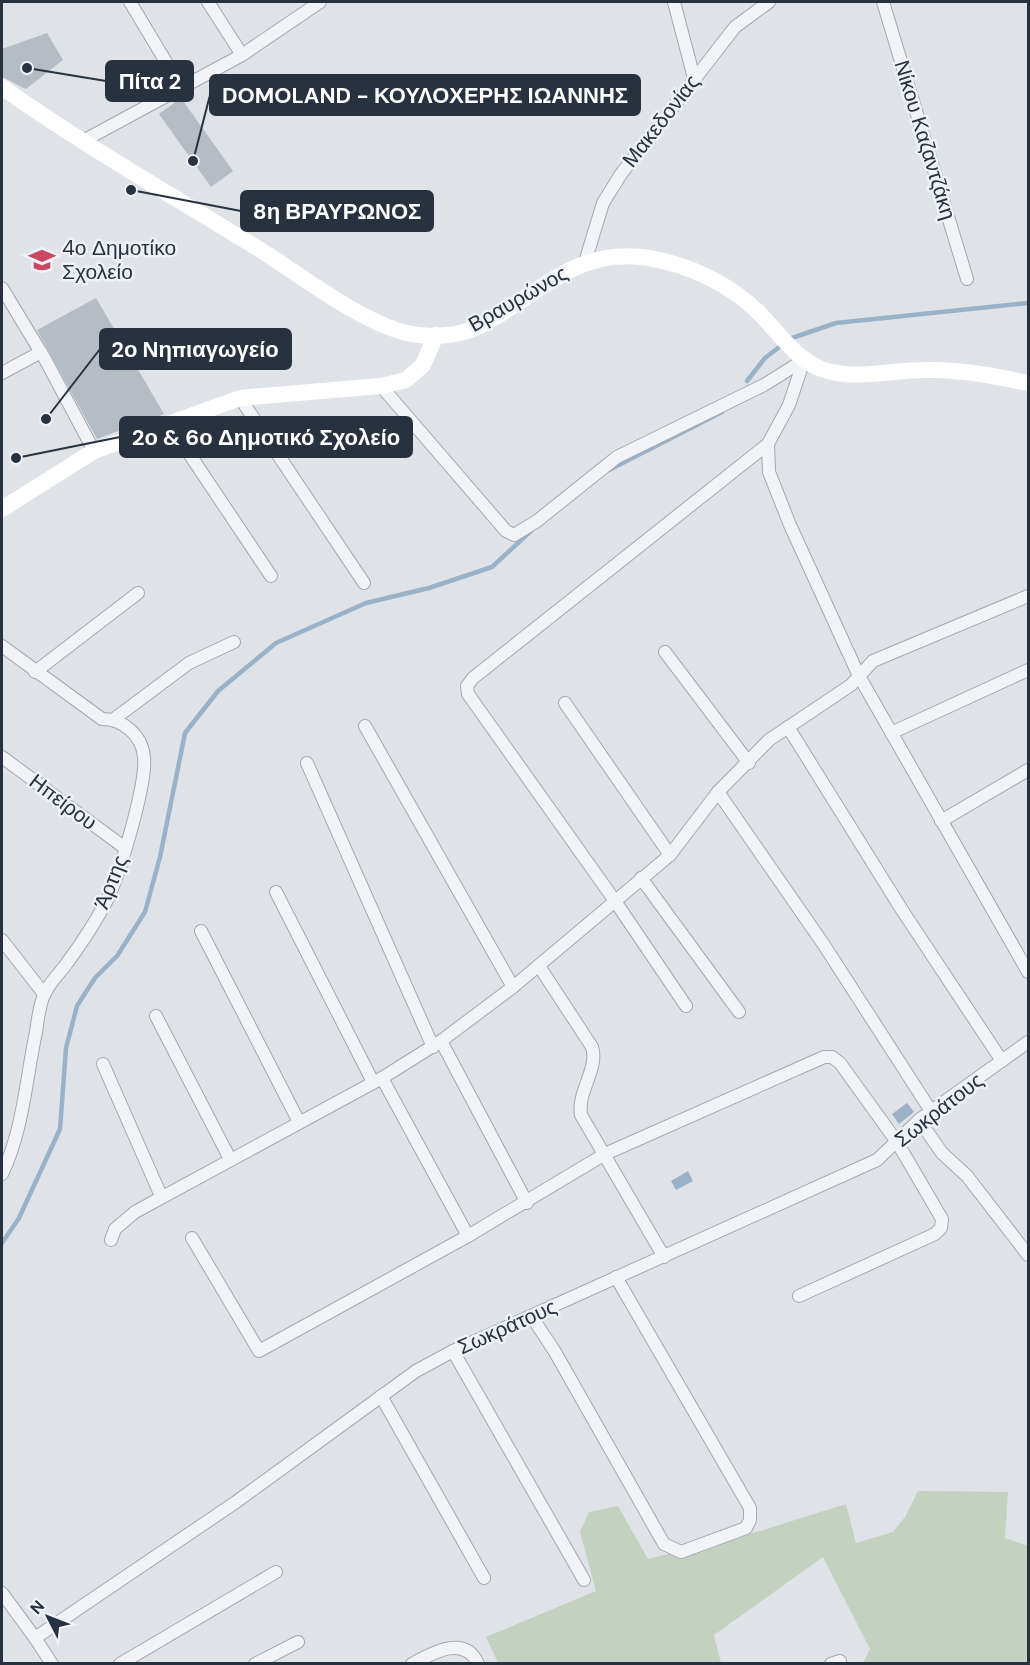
<svg xmlns="http://www.w3.org/2000/svg" width="1030" height="1665" viewBox="0 0 1030 1665" font-family="'DM Sans',sans-serif">
<style>
.green{fill:#c5d1c0}
.water{fill:#9bb2c6}
.lines{fill:none;stroke-linecap:round;stroke-linejoin:round}
.stream{stroke:#9bb2c6;stroke-width:4.5}
.building{fill:#b6bcc4}
.street-casing{stroke:#a4a9b1;stroke-width:14}
.street{stroke:#f1f3f6;stroke-width:12}
.secondary{stroke:#fff;stroke-width:16}
.labels{text-anchor:middle;stroke-width:5;stroke-linejoin:round;paint-order:stroke}
.street-label{font-size:21px;fill:#28313e;stroke:#eef1f5}
.poi-label{font-size:21px;fill:#28313e;stroke:#eef1f5;text-anchor:start}
.leader{fill:none;stroke:#28313e;stroke-width:2}
.callout-dot{fill:#28313e;stroke:#eef1f5;stroke-width:2}
.callout{fill:#28313e;stroke:#28313e;stroke-width:2}
.callout-label{font-size:22px;text-anchor:middle;font-weight:bold;fill:#fff}
</style>
<rect width="100%" height="100%" fill="#dfe2e7"/>
<polygon class="green" points="918,1491 1008,1492 1005,1538 1028,1546 1028,1663 863,1663 870,1649 823,1557 714,1635 721,1663 498,1663 486,1637 596,1591 580,1532 589,1512 618,1506 648,1559 760,1531 846,1504 856,1543 893,1532 905,1517"/>
<g class="water">
<polygon points="907,1103 914,1112 899,1124 892,1114"/>
<polygon points="688,1171 693,1181 676,1190 671,1181"/>
</g>
<g class="lines">
<g class="stream">
<polyline points="789,339 836,323 1028,303"/>
<polyline points="747,381 765,358 782,345"/>
<polyline points="609,470 722,412"/>
<polyline points="2,1243 19,1218 60,1129 66,1048 77,1006 95,978 117,956 145,912 160,857 185,733 218,691 276,643 366,603 429,588 492,567 532,530"/>
</g>
</g>
<g class="building">
<polygon points="47,33 63,60 26,89 2,77 2,49"/>
<polygon points="181,98 233,171 211,187 159,114"/>
<polygon points="96,298 164,414 97,439 37,330"/>
</g>
<g class="lines">
<g class="street-casing">
<g id="street">
<polyline points="130,2 181,87"/>
<polyline points="208,2 242,55"/>
<polyline points="674,2 694,78"/>
<polyline points="883,2 967,279"/>
<polyline points="83,141 242,55 320,2"/>
<polyline points="585,262 603,203 621,174 735,27 769,2"/>
<polyline points="2,288 45,359 94,451"/>
<polyline points="804,360 789,405 768,444 769,472 790,525 859,676 1028,972"/>
<polyline points="2,373 41,352"/>
<polyline points="381,386 506,531 514,535 537,521 617,457 764,385 804,360"/>
<polyline points="240,398 364,583"/>
<polyline points="170,425 271,576"/>
<path d="M2 646 102 719C123 719 142 735 144 757 147 784 119 877 106 902 95 923 81 944 67 963 60 973 50 982 45 993 39 1004 38 1020 36 1032 26 1079 23 1131 2 1174"/>
<polyline points="665,652 749,763"/>
<polyline points="35,672 138,593"/>
<polyline points="565,703 670,855"/>
<polyline points="114,719 189,663 234,642"/>
<polyline points="365,726 513,987"/>
<polyline points="788,727 902,910 1002,1061"/>
<polyline points="891,733 1028,670"/>
<polyline points="2,757 125,848"/>
<polyline points="307,763 433,1047"/>
<polyline points="718,792 824,945 931,1111"/>
<polyline points="941,821 1028,770"/>
<polyline points="641,878 739,1012"/>
<polyline points="276,892 373,1082"/>
<polyline points="201,931 299,1122"/>
<polyline points="2,940 44,994"/>
<path d="M539 966 592 1047C599 1069 577 1091 581 1115L664 1257"/>
<polyline points="686,1006 615,901 468,694 467,686 473,678 768,444"/>
<polyline points="156,1016 230,1159"/>
<polyline points="441,1041 527,1203"/>
<polyline points="103,1064 161,1196"/>
<polyline points="382,1078 468,1236"/>
<polyline points="919,1120 942,1153 967,1176 1028,1255"/>
<polyline points="192,1238 259,1351 468,1236 605,1154 824,1057 832,1057 840,1063 897,1142 942,1219 941,1228 935,1234 799,1296"/>
<polyline points="111,1240 115,1229 135,1212 382,1078 441,1041 513,987 670,855 718,792 769,740 851,685 873,661 1028,596"/>
<polyline points="532,1317 555,1352 664,1544 681,1552 746,1528 750,1520 750,1508 616,1277"/>
<polyline points="453,1351 584,1580"/>
<polyline points="381,1396 484,1578"/>
<polyline points="2,1593 35,1638"/>
<polyline points="52,1664 35,1638 236,1502 416,1371 453,1351 877,1160 919,1120 1028,1042"/>
<polyline points="120,1664 276,1572"/>
<polyline points="255,1664 298,1642"/>
<path d="M412 1664C432 1653 465 1634 478 1664"/>
<polyline points="831,1664 840,1661"/>
</g>
</g>
<use href="#street" class="street"/>
<g class="secondary">
<path d="M2 87C85 146 175 197 262 251 303 277 357 319 403 332 420 337 443 337 460 333 477 329 493 319 507 310 554 279 589 248 649 258 689 265 728 283 757 311 778 331 794 358 821 369 854 381 891 370 925 370 960 369 994 376 1028 383"/>
<polyline points="2,509 94,451 240,398 381,386 406,380 423,365 436,335"/>
</g>
</g>
<defs>
<g id="school-bare" transform="scale(2.07)"><path d="M0-5L7-2L0 1L-7-2ZM-4 1L0 2.5L4 1V4Q0 6-4 4Z" fill="#c94760" stroke="#eef1f5" stroke-width="2.5" paint-order="stroke"/></g>
</defs>
<g fill-rule="evenodd">
<use href="#school-bare" x="42" y="260"/>
</g>
<g class="labels">
<g class="street-label">
<text transform="translate(661 121) rotate(-52)" y="7">Μακεδονίας</text>
<text transform="translate(925 140) rotate(73)" y="7">Νίκου Καζαντζάκη</text>
<text transform="translate(518 299) rotate(-30)" y="7">Βραυρώνος</text>
<text transform="translate(63 802) rotate(37)" y="7">Ηπείρου</text>
<text transform="translate(111 882) rotate(-68)" y="7">Άρτης</text>
<text transform="translate(939 1110) rotate(-38)" y="7">Σωκράτους</text>
<text transform="translate(507 1327) rotate(-24)" y="7">Σωκράτους</text>
</g>
<g class="poi-label">
<text x="62" y="255">4ο Δημοτίκο<tspan x="62" dy="24">Σχολείο</tspan></text>
</g>
</g>
<path class="leader" d="M27 68L106 81M193 161L210 95M131 190L241 211M46 419L100 349M16 458L120 437"/>
<g class="callout-dot">
<circle cx="27" cy="68" r="6"/>
<circle cx="193" cy="161" r="6"/>
<circle cx="131" cy="190" r="6"/>
<circle cx="46" cy="419" r="6"/>
<circle cx="16" cy="458" r="6"/>
</g>
<g class="callout">
<rect x="106" y="61" width="87" height="40" rx="6"/>
<rect x="210" y="75" width="430" height="40" rx="6"/>
<rect x="241" y="191" width="192" height="40" rx="6"/>
<rect x="100" y="329" width="191" height="40" rx="6"/>
<rect x="120" y="417" width="292" height="40" rx="6"/>
</g>
<g class="callout-label">
<text x="150" y="89">Πίτα 2</text>
<text x="425" y="103">DOMOLAND - ΚΟΥΛΟΧΕΡΗΣ ΙΩΑΝΝΗΣ</text>
<text x="337" y="219">8η ΒΡΑΥΡΩΝΟΣ</text>
<text x="195" y="357">2ο Νηπιαγωγείο</text>
<text x="266" y="445">2ο &amp; 6ο Δημοτικό Σχολείο</text>
</g>
<rect width="1030" height="1665" fill="none" stroke="#28313e" stroke-width="6"/>
<g transform="translate(48 1617) rotate(312)" stroke="#eef1f5" stroke-width="4.5" paint-order="stroke">
<path d="M0-4.5L10 22L0 15L-10 22Z" fill="#28313e"/>
<text y="-9" font-size="16" font-weight="bold" text-anchor="middle" fill="#28313e">N</text>
</g>
</svg>
